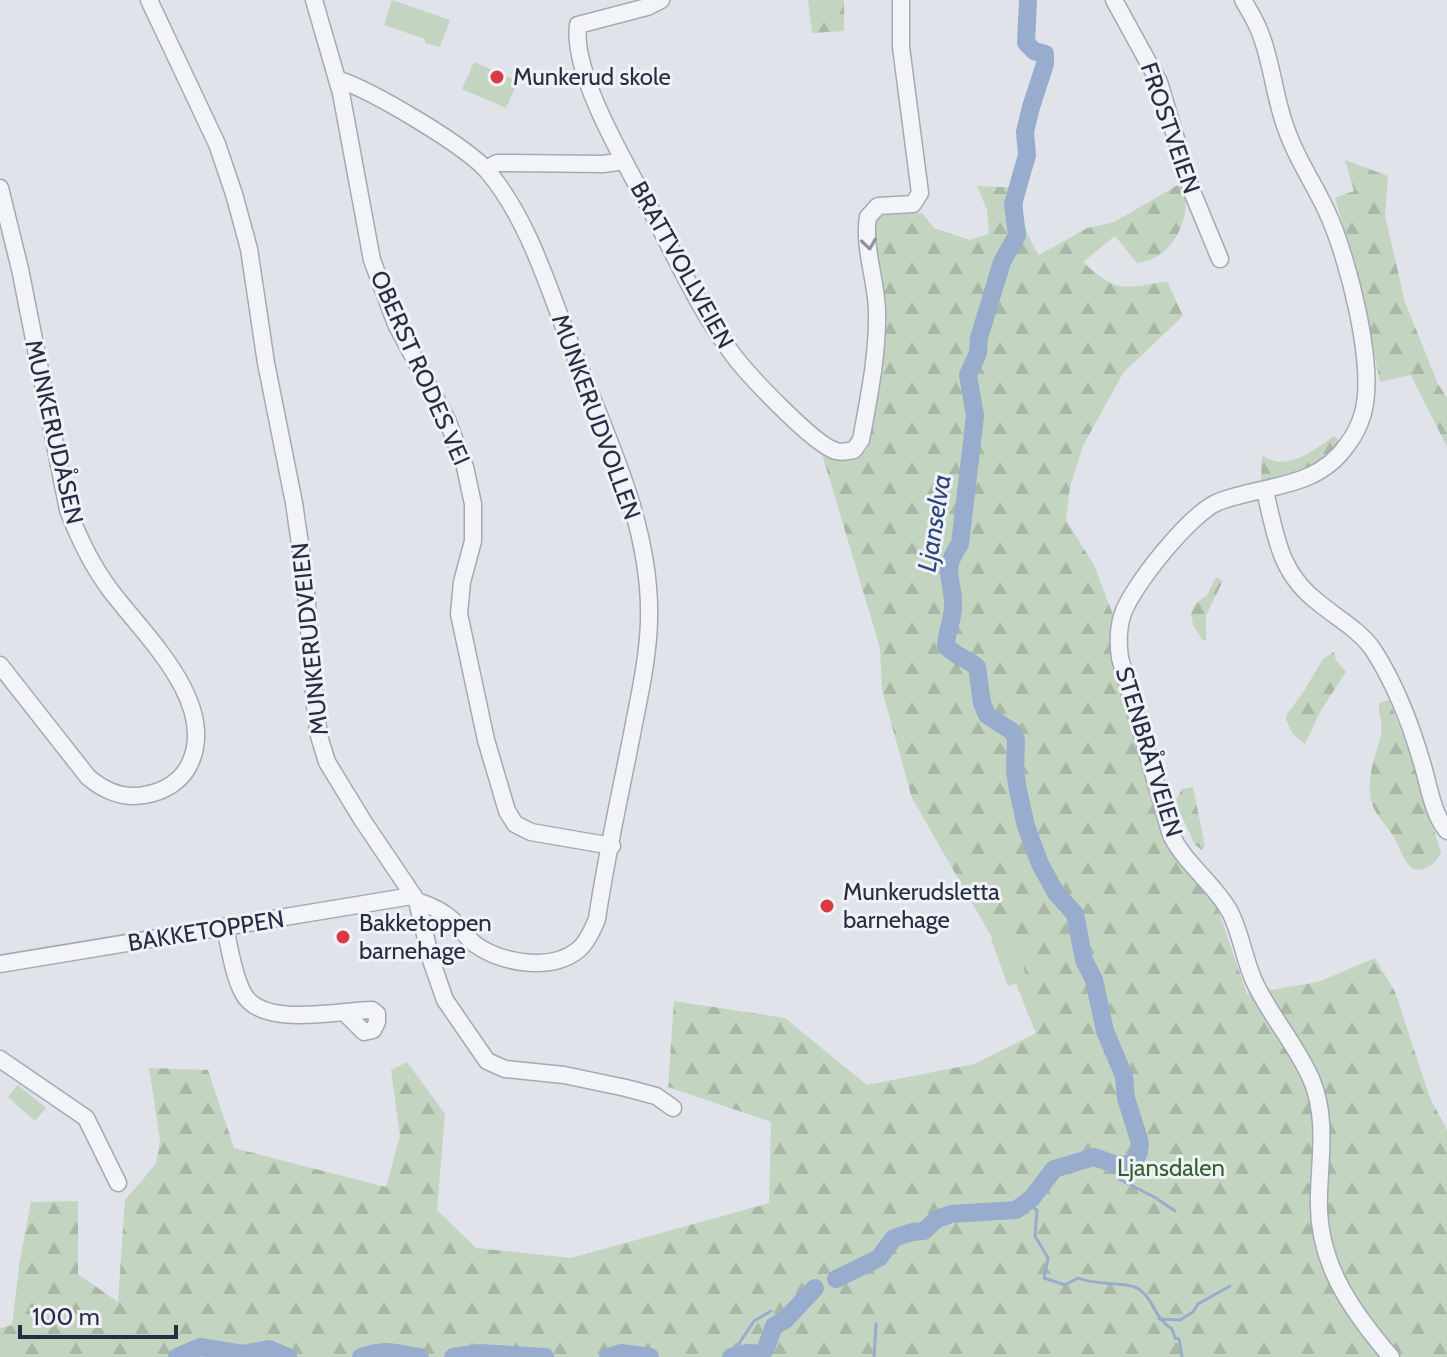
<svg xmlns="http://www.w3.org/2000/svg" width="1447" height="1357" viewBox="0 0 1447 1357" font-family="Cabin,sans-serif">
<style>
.forest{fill:url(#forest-firs)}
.pitch{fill:#c3d5c0}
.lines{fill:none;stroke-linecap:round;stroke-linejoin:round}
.stream{stroke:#98acce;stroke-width:3}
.river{stroke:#98acce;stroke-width:18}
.minor-casing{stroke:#a5a9b5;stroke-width:19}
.minor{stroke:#f3f4f8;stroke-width:16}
.oneway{stroke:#8d919e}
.poi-dot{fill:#db3a40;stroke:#f0f2f8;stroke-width:3}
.labels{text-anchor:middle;stroke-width:6;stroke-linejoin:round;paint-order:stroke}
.poi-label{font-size:24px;fill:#272e43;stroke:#f0f2f8;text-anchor:start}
.street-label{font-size:24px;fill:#272e43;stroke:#f0f2f8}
.park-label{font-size:24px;fill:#366133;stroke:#f0f2f8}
.water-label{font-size:26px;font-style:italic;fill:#2d477b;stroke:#f0f2f8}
</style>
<defs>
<pattern id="forest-firs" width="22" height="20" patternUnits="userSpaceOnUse" patternTransform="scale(2)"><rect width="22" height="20" fill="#c3d5c0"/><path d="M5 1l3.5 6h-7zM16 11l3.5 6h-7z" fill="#a8b7a6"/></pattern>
</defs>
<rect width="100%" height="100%" fill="#e0e3ea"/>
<g class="forest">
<polygon points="808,0 844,0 844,31 812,33"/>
<polygon points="1345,160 1388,176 1385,216 1405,302 1438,384 1447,398 1447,447 1411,375 1380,382 1358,277 1335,198 1354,191"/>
<path d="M1178 185 1185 190C1190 222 1172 259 1137 263L1115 236 1083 262C1116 293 1124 289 1167 281L1183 316 1123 373 1083 446 1070 487 1066 520 1094 565 1113 615 1114 642 1150 789 1170 849 1218 909 1247 994 1318 982 1375 958 1395 992 1430 1098 1447 1130V1357H0V1328L12 1325 20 1260 31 1202 78 1201V1274L118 1302 125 1200 156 1164 160 1140 149 1068 208 1070 234 1148 386 1187 400 1136 391 1070 407 1062 445 1114 437 1210 476 1248 571 1258 769 1203 771 1122 668 1087 674 1001 785 1018 867 1085 974 1064 1036 1033 1010 969 912 798 882 690 880 648 820 447 847 460 861 457 868 448 881 349 873 222 880 215 922 213 934 228 970 240 989 234 987 210 977 186 1026 188C1018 214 1025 233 1039 255L1087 228 1114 222Z"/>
<path d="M1334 436 1340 441C1316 470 1296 473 1261 484L1262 455C1287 473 1313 451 1334 436Z"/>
<polygon points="1216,577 1223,581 1206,615 1206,640 1203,641 1193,625 1191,613 1195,604 1207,595"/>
<polygon points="1334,652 1336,660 1346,672 1321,710 1305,744 1293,734 1286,720 1287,714 1302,694 1323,659"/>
<path d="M1389 700 1414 764 1441 853C1437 860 1435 863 1428 867 1407 879 1402 850 1393 836 1384 821 1372 813 1370 794 1368 772 1376 755 1381 734 1383 723 1378 714 1379 703Z"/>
<polygon points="1193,787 1205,846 1202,850 1195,845 1175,802 1182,789"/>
</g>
<g class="pitch">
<polygon points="392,0 450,20 440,47 425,43 425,39 384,25"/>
<polygon points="474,62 518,81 506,108 462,89"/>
<polygon points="1014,932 1021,950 1026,980 1008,986 991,939"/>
<polygon points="18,1085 46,1108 35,1121 8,1097"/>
</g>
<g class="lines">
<g class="stream">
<polyline points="1114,1164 1119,1179 1156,1198 1175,1211"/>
<path d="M1026 1203 1037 1210 1035 1236 1048 1258 1044 1278 1065 1285 1078 1278C1096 1286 1129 1281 1140 1290 1154 1299 1153 1317 1172 1329L1175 1338 1179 1339 1182 1357"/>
<polyline points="1159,1319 1180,1320 1193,1312 1198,1304 1230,1286"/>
<polyline points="730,1357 754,1321 771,1311"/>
<polyline points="874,1357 876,1324"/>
</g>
<g class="river">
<path d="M836 1279 879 1258 894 1238 912 1232 924 1231 937 1219 951 1214 1016 1210 1032 1198 1054 1169 1094 1157 1117 1165 1128 1164 1135 1161 1139 1152 1140 1143 1126 1098 1124 1076 1105 1031 1094 980 1084 960 1075 914 1056 893 1040 864 1026 826 1018 790 1015 771 1016 740 1013 732 987 715 982 703 977 667C966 658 955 656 946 646 946 633 953 620 953 607 954 579 940 572 960 544L975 416 968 375 978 353 979 338 1002 262 1017 235 1013 204 1027 155 1025 132 1031 107 1045 64V54L1034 51 1026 43 1028 0"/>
<polyline points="177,1357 200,1347 243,1354 269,1349 288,1357"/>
<path d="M361 1357C388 1348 393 1353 420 1357"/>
<polyline points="453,1357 480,1353 545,1357"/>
<polyline points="608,1357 621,1353 650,1357"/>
<polyline points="731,1357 747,1353 761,1354 766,1348 774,1326 785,1320 815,1288"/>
</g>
<g class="minor-casing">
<g id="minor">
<polyline points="149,0 217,144 234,194 249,249 266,363 294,503 305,578 315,706 319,736 327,762 363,821 417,901 431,960 445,1000 487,1061 505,1069 564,1075 626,1088 656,1096 673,1108"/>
<polyline points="314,0 341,93 372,260 396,324 448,422 465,467 473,504 473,541 462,582 459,614 486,740 507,811 515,824 531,832 612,846"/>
<path d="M661 0 647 7 578 25C571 76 632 174 656 220 679 264 701 312 731 352 746 373 814 445 836 451 842 453 848 451 854 450L861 440C869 397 878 354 877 310 876 279 863 247 868 217L878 206 913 204 920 193 901 47V0"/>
<polyline points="1114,0 1159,82 1191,189 1220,259"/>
<path d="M1243 0C1250 12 1258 24 1262 38 1273 68 1275 101 1287 131 1297 160 1315 185 1327 212 1348 257 1376 366 1363 413 1360 424 1354 436 1347 445 1316 490 1264 484 1218 502 1190 514 1131 587 1122 616 1118 630 1118 644 1120 658L1171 835C1186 865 1214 883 1230 912 1241 933 1244 959 1254 981 1270 1016 1297 1045 1312 1081 1327 1118 1320 1156 1319 1195 1316 1261 1350 1309 1391 1357"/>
<path d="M337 79C371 90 469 147 490 174 529 222 548 287 570 343 604 432 652 524 649 621 648 659 639 697 632 734 620 795 606 857 597 919 593 929 587 943 578 950 551 972 502 963 476 945 466 938 460 926 450 918 441 910 429 905 417 901"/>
<polyline points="486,169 497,163 603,164 624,161"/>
<path d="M0 188 20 269 68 510C79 539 92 566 111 591 144 635 216 701 191 761 183 781 164 792 144 795 123 799 103 790 88 777L0 665"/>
<path d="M1265 491C1276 536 1279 573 1319 603 1337 618 1361 631 1374 651 1395 684 1411 725 1422 763 1429 785 1432 813 1447 831"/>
<path d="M225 928C230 949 233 974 243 993 262 1029 339 1010 372 1010L377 1014V1022L373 1030 364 1032 344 1012"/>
<polyline points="0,964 412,896"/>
<polyline points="0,1059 86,1118 118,1183"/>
</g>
</g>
<use href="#minor" class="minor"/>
</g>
<defs><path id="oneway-chevron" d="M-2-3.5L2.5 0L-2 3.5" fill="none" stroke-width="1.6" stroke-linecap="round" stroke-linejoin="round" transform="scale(2)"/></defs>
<use class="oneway" href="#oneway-chevron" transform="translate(869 244) rotate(82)"/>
<g class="poi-dot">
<circle cx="497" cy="77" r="8"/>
<circle cx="827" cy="906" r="8"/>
<circle cx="343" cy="937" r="8"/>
</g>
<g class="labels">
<g class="poi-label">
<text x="513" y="85">Munkerud skole</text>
<text x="843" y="900">Munkerudsletta<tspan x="843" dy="28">barnehage</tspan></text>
<text x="359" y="931">Bakketoppen<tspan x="359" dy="28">barnehage</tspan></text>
</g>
<g class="street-label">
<text transform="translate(1170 128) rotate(71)" y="8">FROSTVEIEN</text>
<text transform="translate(682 265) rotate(61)" y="8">BRATTVOLLVEIEN</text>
<text transform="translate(420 368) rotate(66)" y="8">OBERST RODES VEI</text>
<text transform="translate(596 417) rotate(70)" y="8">MUNKERUDVOLLEN</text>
<text transform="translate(54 432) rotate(77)" y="8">MUNKERUDÅSEN</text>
<text transform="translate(310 639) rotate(-96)" y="8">MUNKERUDVEIEN</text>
<text transform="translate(1149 752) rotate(73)" y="8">STENBRÅTVEIEN</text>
<text transform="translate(206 931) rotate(-9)" y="8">BAKKETOPPEN</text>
</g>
<g class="park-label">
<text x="1171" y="1176">Ljansdalen</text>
</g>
<g class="water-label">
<text transform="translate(934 523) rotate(-81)" y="9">Ljanselva</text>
</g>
</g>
<path d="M20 1325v12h156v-12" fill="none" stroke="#272e43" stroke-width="4"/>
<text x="32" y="1325" font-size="24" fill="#272e43" stroke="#f0f2f8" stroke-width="6" paint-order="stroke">100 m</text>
</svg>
